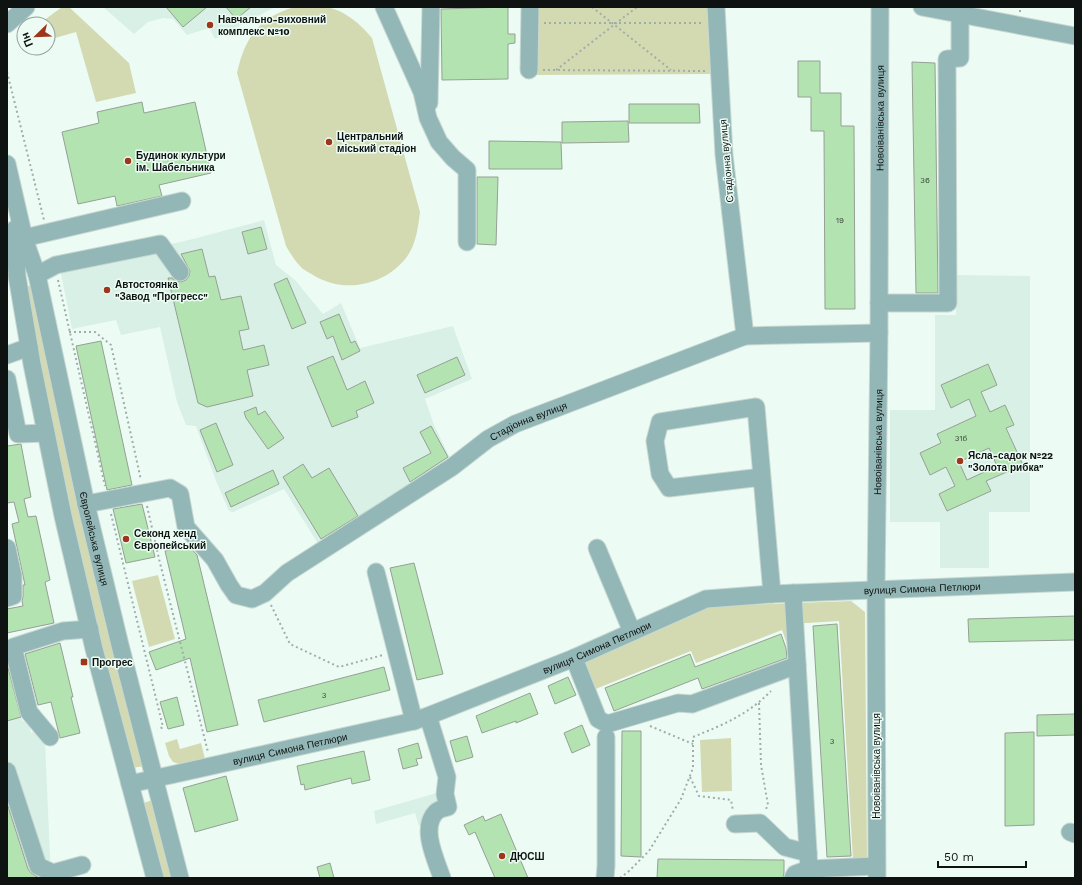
<svg xmlns="http://www.w3.org/2000/svg" width="1082" height="885" viewBox="0 0 1082 885" font-family="'Work Sans',sans-serif">
<style>
.built{fill:#d9f0e7}
.green{fill:#d3dab2}
.building{fill:#b3e3b0;stroke:#96a096;fill-rule:evenodd}
.lines{fill:none;stroke-linecap:round;stroke-linejoin:round}
.minor-casing{stroke:#c8d7d1;stroke-width:19}
.path{stroke:#a1ada8;stroke-width:2;stroke-dasharray:2 3;stroke-linecap:butt}
.minor{stroke:#93b7b7;stroke-width:17}
.poi-dot{fill:#9e361a;stroke:#ecfcf5;stroke-width:1.5}
.labels{text-anchor:middle;stroke-width:3;stroke-linejoin:round;paint-order:stroke}
.number-label{font-size:8px;fill:#374739}
.poi-label{font-size:10px;font-weight:bold;fill:#0e1311;stroke:#ecfcf5;text-anchor:start}
.street-label{font-size:10px;fill:#0e1311;stroke:#ecfcf5}
</style>
<rect width="100%" height="100%" fill="#ecfcf5"/>
<g class="built">
<polygon points="103,7 275,7 215,39 209,28 187,35 173,19 163,18 148,22 134,34"/>
<polygon points="264,220 276,265 295,280 323,314 341,303 360,348 453,326 472,379 425,399 434,425 452,462 320,547 284,489 233,512 229,511 216,481 196,426 186,425 177,402 160,327 121,335 116,320 72,329 60,269 193,239"/>
<polygon points="955,275 1030,276 1030,512 989,512 989,568 940,568 940,522 890,522 890,410 935,410 935,315 956,315"/>
<polygon points="7,652 22,721 29,722 31,733 40,730 45,741 51,878 7,878"/>
<polygon points="440,792 443,806 426,811 429,823 419,826 415,813 376,824 374,811"/>
</g>
<g class="green">
<polygon points="62,7 69,7 129,63 136,93 96,102 76,32 48,40 48,24 39,24"/>
<path d="M295 7C305 7 317 5 327 7 346 11 360 24 372 38L420 212C418 228 416 245 406 258 384 286 343 294 313 275 309 272 303 270 300 266 295 261 290 253 286 246L237 73C245 37 259 17 295 7Z"/>
<polygon points="538,7 710,7 712,74 537,75"/>
<polygon points="35,285 146,766 131,768 81,567 23,287"/>
<polygon points="158,575 175,639 149,647 132,581"/>
<polygon points="851,601 865,612 867,859 853,860 839,621 792,624 793,661 782,630 696,663 691,651 593,690 581,665 712,606"/>
<polygon points="731,738 732,791 702,792 700,740"/>
<polygon points="177,739 180,749 201,743 205,759 179,764 173,762 169,756 165,743"/>
<polygon points="155,799 176,878 161,878 141,804"/>
</g>
<g class="building">
<polygon points="166,7 207,7 183,27"/>
<polygon points="226,7 251,7 236,19"/>
<polygon points="508,7 508,34 515,34 515,43 508,44 508,79 442,80 441,9"/>
<polygon points="798,61 820,61 820,93 841,93 841,126 854,126 855,309 825,309 824,131 811,131 811,97 798,97"/>
<polygon points="912,62 935,63 938,293 916,293"/>
<polygon points="142,102 144,113 195,102 211,173 159,185 162,196 117,206 115,196 78,204 62,132 99,123 97,112"/>
<polygon points="629,104 699,104 700,123 629,123"/>
<polygon points="628,121 629,142 562,143 562,122"/>
<polygon points="489,141 561,142 562,169 489,169"/>
<polygon points="477,177 498,177 496,245 477,244"/>
<polygon points="261,227 267,249 248,254 242,232"/>
<polygon points="202,249 209,277 215,276 221,300 241,296 249,329 239,331 243,350 264,345 269,365 247,370 253,396 207,407 198,403 168,278 172,278 176,281 181,282 186,280 189,276 190,271 181,254"/>
<polygon points="287,278 306,323 292,329 274,284"/>
<polygon points="339,314 351,343 355,341 360,351 342,360 333,336 327,339 320,322"/>
<polygon points="101,341 132,485 107,490 76,346"/>
<polygon points="333,356 347,390 365,381 374,403 356,411 358,417 332,427 307,367"/>
<polygon points="457,357 465,375 425,393 417,375"/>
<path d="M988 364 997 385 981 392 990 412 1005 405 1014 425 1006 428 1023 465 986 481 991 491 947 511 939 494 955 486 946 467 930 475 920 453 941 443 937 434 976 416 969 399 951 408 941 385ZM989 448 997 466 967 480 959 462Z"/>
<polygon points="256,407 258,415 265,411 284,438 268,449 246,418 244,412"/>
<polygon points="216,423 233,465 217,472 200,430"/>
<polygon points="431,426 448,457 410,482 403,468 431,453 420,432"/>
<polygon points="21,444 31,497 24,499 28,517 36,516 50,580 45,582 54,623 7,633 7,609 23,606 22,601 23,596 23,585 25,585 12,524 19,522 14,502 7,503 7,446"/>
<polygon points="303,464 312,478 329,468 358,516 321,539 283,477"/>
<polygon points="273,470 279,484 231,507 225,493"/>
<polygon points="142,504 155,557 126,563 113,509"/>
<polygon points="189,546 197,555 238,725 207,732 190,658 156,670 149,652 186,639 165,551"/>
<polygon points="414,563 443,674 417,680 390,568"/>
<polygon points="1075,616 1075,640 969,642 968,619"/>
<polygon points="837,624 851,856 827,857 813,626"/>
<polygon points="781,634 786,648 787,658 702,689 698,678 614,711 605,688 690,654 695,667"/>
<polygon points="60,643 73,697 71,697 80,733 60,738 51,702 38,705 25,654"/>
<polygon points="7,664 21,717 7,721"/>
<polygon points="384,667 390,690 264,722 258,700"/>
<polygon points="568,677 576,695 555,704 548,686"/>
<polygon points="530,693 538,714 516,723 516,721 482,733 476,716"/>
<polygon points="177,697 184,725 168,729 160,702"/>
<polygon points="1075,714 1075,735 1037,736 1037,715"/>
<polygon points="582,725 590,745 572,753 564,733"/>
<polygon points="622,731 641,731 641,857 621,856"/>
<polygon points="1034,732 1034,825 1005,826 1005,733"/>
<polygon points="467,736 473,757 456,762 450,741"/>
<polygon points="418,743 422,758 416,759 418,765 403,769 398,749"/>
<polygon points="364,751 370,780 352,784 351,778 305,790 304,784 301,785 297,766"/>
<polygon points="226,776 238,820 195,832 183,788"/>
<polygon points="7,803 28,869 31,873 39,878 7,878"/>
<polygon points="501,814 528,878 495,878 475,832 469,835 464,825 483,816 485,821"/>
<polygon points="658,859 784,860 784,873 783,878 657,878"/>
<polygon points="330,863 334,878 320,878 317,867"/>
</g>
<g class="lines">
<g class="minor-casing">
<g id="minor">
<polyline points="384,7 422,92 428,118 439,142 453,158 467,170 467,242"/>
<polyline points="922,7 1075,36"/>
<polyline points="7,24 26,7"/>
<polyline points="529,70 530,7"/>
<polyline points="429,103 431,7"/>
<path id="s1" d="M7 164 24 238 37 275 86 504 120 645 180 878"/>
<polyline points="15,229 17,276 32,364 63,516 94,649 155,878"/>
<polyline points="24,238 182,201"/>
<polyline points="37,275 56,265 160,244 180,272"/>
<polyline points="879,303 948,303 947,59 960,58 960,14"/>
<polyline points="745,336 879,333"/>
<polyline points="7,355 29,347"/>
<polyline points="7,379 18,434 46,433"/>
<polyline points="762,477 669,488 660,474 655,441 660,422 756,407 772,594"/>
<path id="s2" d="M86 504 170 488 180 494 186 527 215 560 229 585 236 595 252 599 265 593 287 573 452 467 488 439 515 424 745 336 724 155 716 7"/>
<polyline points="7,548 13,576 13,596 7,598"/>
<polyline points="597,548 632,632"/>
<polyline points="376,572 414,721"/>
<polyline points="793,593 809,869"/>
<polyline points="574,658 598,719 607,724 678,703 692,704 797,665"/>
<path d="M428 716 447 777 445 794 448 807C444 808 439 809 436 812 420 828 436 860 442 878"/>
<polyline points="50,737 29,712 13,647 63,631 90,629"/>
<polyline points="7,771 38,866 53,873 82,865"/>
<path id="s3" d="M130 784 414 721 428 716 574 658 706 599 772 594 1075 582"/>
<polyline points="735,824 760,823 785,847 808,853"/>
<polyline points="1070,832 1075,834"/>
<polyline points="605,878 606,866 606,737"/>
<polyline points="793,878 795,874 809,869 876,866"/>
<path id="s4" d="M877 878 876 590 879 333 880 7"/>
</g>
</g>
<g class="path">
<polyline points="592,7 671,70"/>
<polyline points="1020,12 1020,7"/>
<polyline points="544,23 704,23"/>
<polyline points="543,70 707,71"/>
<polyline points="556,70 637,7"/>
<polyline points="7,72 44,220"/>
<polyline points="58,280 105,486"/>
<polyline points="69,332 95,332 111,345 141,480"/>
<polyline points="147,506 160,563 208,752"/>
<polyline points="111,514 163,727 158,730"/>
<polyline points="271,605 290,644 339,667 383,655"/>
<polyline points="759,703 761,765 768,805 765,811"/>
<polyline points="650,726 693,744"/>
<polyline points="690,777 699,796 731,800 733,811"/>
<path d="M620 878 629 871 649 851 681 799 693 768V737C725 724 747 715 771 691"/>
</g>
<use href="#minor" class="minor"/>
</g>
<g class="poi-dot">
<circle cx="210" cy="25" r="4"/>
<circle cx="329" cy="142" r="4"/>
<circle cx="128" cy="161" r="4"/>
<circle cx="107" cy="290" r="4"/>
<circle cx="960" cy="461" r="4"/>
<circle cx="126" cy="539" r="4"/>
<rect x="80" y="658" width="8" height="8" rx="2"/>
<circle cx="502" cy="856" r="4"/>
</g>
<g class="labels">
<g class="number-label">
<text x="925" y="183">36</text>
<text x="840" y="223">19</text>
<text x="961" y="441">31б</text>
<text x="324" y="698">3</text>
<text x="832" y="744">3</text>
</g>
<g class="poi-label">
<text x="218" y="23">Навчально-виховний<tspan x="218" dy="12">комплекс №10</tspan></text>
<text x="337" y="140">Центральний<tspan x="337" dy="12">міський стадіон</tspan></text>
<text x="136" y="159">Будинок культури<tspan x="136" dy="12">ім. Шабельника</tspan></text>
<text x="115" y="288">Автостоянка<tspan x="115" dy="12">"Завод "Прогресс"</tspan></text>
<text x="968" y="459">Ясла-садок №22<tspan x="968" dy="12">"Золота рибка"</tspan></text>
<text x="134" y="537">Секонд хенд<tspan x="134" dy="12">Європейський</tspan></text>
<text x="92" y="666">Прогрес</text>
<text x="510" y="860">ДЮСШ</text>
</g>
<g class="street-label">
<text dy="4" stroke="none"><textPath href="#s4" startOffset="760">Новоіванівська вулиця</textPath></text>
<text transform="translate(726 161) rotate(-95)" y="4">Стадіонна вулиця</text>
<text dy="4" stroke="none"><textPath href="#s2" startOffset="562">Стадіонна вулиця</textPath></text>
<text dy="4" stroke="none"><textPath href="#s4" startOffset="436">Новоіванівська вулиця</textPath></text>
<text dy="4" stroke="none"><textPath href="#s1" startOffset="385">Європейська вулиця</textPath></text>
<text dy="4" stroke="none"><textPath href="#s3" startOffset="824">вулиця Симона Петлюри</textPath></text>
<text dy="4" stroke="none"><textPath href="#s3" startOffset="488">вулиця Симона Петлюри</textPath></text>
<text dy="4" stroke="none"><textPath href="#s3" startOffset="164">вулиця Симона Петлюри</textPath></text>
<text transform="translate(876 766) rotate(-90)" y="4">Новоіванівська вулиця</text>
</g>
</g>
<rect width="1082" height="885" fill="none" stroke="#0e1311" stroke-width="16"/>
<g transform="translate(36 36) rotate(247)"><circle r="19" fill="#ecfcf5" stroke="#939f9a"/>
<path d="M0-3L7 15L0 10L-7 15Z" fill="#9e361a"/>
<text y="-6" font-size="11" font-weight="bold" text-anchor="middle" fill="#0e1311">Пн</text>
</g>
<path d="M938 861v6h88v-6" fill="none" stroke="#0e1311" stroke-width="2"/>
<text x="944" y="861" font-size="12" fill="#0e1311" stroke="#ecfcf5" stroke-width="3" paint-order="stroke">50 m</text>
</svg>
